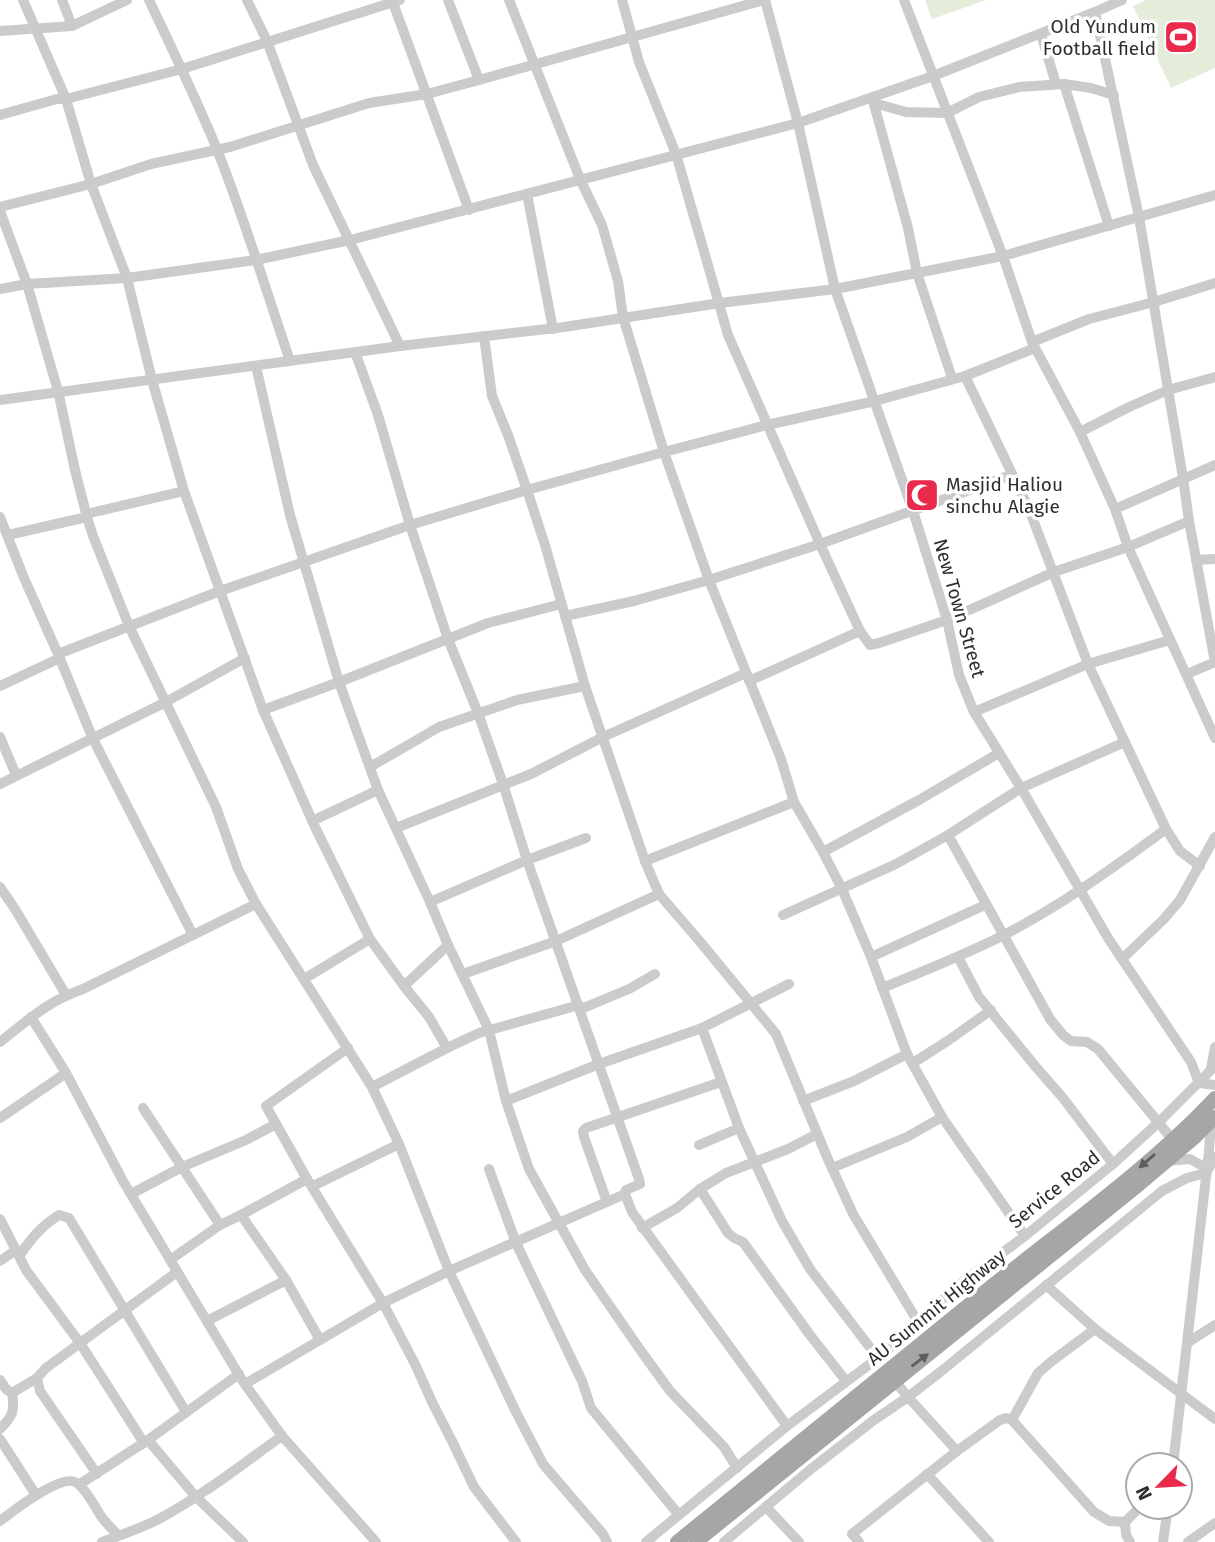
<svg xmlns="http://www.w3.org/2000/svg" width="1215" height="1542" viewBox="0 0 1215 1542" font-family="'Fira Sans',sans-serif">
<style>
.green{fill:#e5ecda}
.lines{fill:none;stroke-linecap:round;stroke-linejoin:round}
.minor{stroke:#cbcbcb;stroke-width:10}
.major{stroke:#a6a6a6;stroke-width:14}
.oneway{fill:#5e5e5e}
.labels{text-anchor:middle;stroke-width:7;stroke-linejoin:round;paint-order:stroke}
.poi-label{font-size:19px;fill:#2e2e2e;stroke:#fff;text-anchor:end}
.street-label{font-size:19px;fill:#2e2e2e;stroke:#fff}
</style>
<rect width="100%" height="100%" fill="#fff"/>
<g class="green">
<polygon points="925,0 986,0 932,19"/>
<polygon points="1146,0 1215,0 1215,68 1171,88 1133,6"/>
</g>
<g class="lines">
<g class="minor">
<polyline points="23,0 66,99 91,184 127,278 152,380 184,491 263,710 315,827 370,939 404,986 429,1017 447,1048"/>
<polyline points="62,0 72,26"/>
<path d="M149 0C172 49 196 98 216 147 244 217 266 290 290 361"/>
<polyline points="247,0 267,41 313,165 400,346"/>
<polyline points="392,0 469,210"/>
<polyline points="448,0 479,80"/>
<polyline points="509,0 580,179 602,225 618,281 623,317 664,452 709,580 781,759 794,802 823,852 842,889 871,957 907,1054 942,1117 1025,1236"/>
<polyline points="622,0 639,62 676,154 728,335 820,544 860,631 870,645 879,643 947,620 1054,572 1128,547 1189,521 1183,478 1139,217 1095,12 1122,0"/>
<polyline points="765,0 798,123 835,289 913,511 947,620 959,675 974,712 1021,788 1108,938 1191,1062 1199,1083 1215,1085"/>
<polyline points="904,0 1003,256 1032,342 1080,432 1115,509 1128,547 1215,738"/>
<polyline points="0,31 72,26 127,0"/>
<polyline points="1041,34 1056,84"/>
<polyline points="1064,84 1109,226"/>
<polyline points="872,97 908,228 917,273 952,378"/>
<polyline points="874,103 906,112 947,113 979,97 1019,87 1064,84 1091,88 1114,95"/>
<polyline points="0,115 57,99 66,99 182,69 400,0"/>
<polyline points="527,194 553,329"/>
<polyline points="0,207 91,184 151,164 230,147 369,103 427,94 479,80 764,0"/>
<polyline points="0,211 27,284 58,391 75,470 87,517 93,536 129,626 216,807 238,869 256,904 372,1087 399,1144 449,1271 516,1412 543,1464 603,1534 607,1542"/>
<polyline points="0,289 27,284 127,278 256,260 350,240 798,123 933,76 1095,12"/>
<polyline points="484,336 492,396 508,435 527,490 545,545 585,686 645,861 659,894 702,944 776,1034 827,1157 853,1214 918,1322"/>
<polyline points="1032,342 1089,319 1154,302 1215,283"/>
<polyline points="355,352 378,415 410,525 448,639 478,713 503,784 527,860 639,1179 640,1184 626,1190 625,1194 632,1212 787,1426"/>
<polyline points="256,366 290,515 339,682 378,790 430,902 448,945 489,1030 506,1101 529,1169 585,1270 641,1351 670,1391 724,1447 737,1468"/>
<polyline points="965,376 1029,509 1088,664 1166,829 1180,851 1200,866"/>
<polyline points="0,400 400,346 564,327 720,303 835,289 1003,256 1215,195"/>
<polyline points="1080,432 1129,407 1168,390 1215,377"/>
<polyline points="1115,509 1215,465"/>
<polyline points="86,514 184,491"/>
<polyline points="0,517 24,578 58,654 93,739 193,935"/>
<polyline points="1189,521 1215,662"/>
<polyline points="8,535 87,517"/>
<polyline points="1196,560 1215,559"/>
<polyline points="565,616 634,601 709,580 820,544 1011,475"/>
<polyline points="58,654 220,591 410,525 527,490 664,452 767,425 875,401 965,376 1035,348"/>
<polyline points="1187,674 1215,662"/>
<polyline points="749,681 860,631"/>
<polyline points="0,686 60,658"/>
<polyline points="263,710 339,682 488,623 561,604"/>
<polyline points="974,712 1088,664 1170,640"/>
<polyline points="0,737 16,775"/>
<polyline points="370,767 439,727 517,700 585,686"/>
<polyline points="0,784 164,703 245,658"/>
<polyline points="312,821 378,790"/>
<polyline points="396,828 531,774 603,737 746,673"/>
<polyline points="948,835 1050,1019 1063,1035 1071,1041 1087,1042 1098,1049 1172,1139"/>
<polyline points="823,852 919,800 999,753"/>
<polyline points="645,861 794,802"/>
<polyline points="0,887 15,909 66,995"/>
<polyline points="430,902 527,860 586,838"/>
<polyline points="783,915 896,864 948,835 1021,788 1125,742"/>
<polyline points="871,957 985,905"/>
<polyline points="958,957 979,997 1035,1066 1063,1098 1113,1164"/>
<polyline points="1122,959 1164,919 1180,900 1215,837"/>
<polyline points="463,974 556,941 659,894"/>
<polyline points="304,979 370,939"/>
<polyline points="404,986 448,945"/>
<path d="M882 988C922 972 961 956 1000 937 1059 907 1113 868 1166 829"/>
<polyline points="581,1009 629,989 655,974"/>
<polyline points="31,1017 66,1073 123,1181 242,1380 282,1436 376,1542"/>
<polyline points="702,1028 739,1128 782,1221 810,1269 878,1358"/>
<path d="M0 1042C28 1020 48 1001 83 989L256 904"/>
<polyline points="348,1048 266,1106 307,1179 383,1303 416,1366 432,1402 453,1443 474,1487 516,1542"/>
<polyline points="913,1063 949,1040 991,1010"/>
<polyline points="1211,1069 1215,1047"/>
<polyline points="372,1087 447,1048 479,1033 579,1005"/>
<polyline points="506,1101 599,1064 702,1028 789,984"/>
<polyline points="803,1101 854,1081 907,1054"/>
<polyline points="143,1108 220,1225"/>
<polyline points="0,1118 66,1073"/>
<polyline points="699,1145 739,1128"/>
<polyline points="1166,1161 1190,1159 1206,1168"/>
<polyline points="832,1168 907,1137 942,1117"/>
<polyline points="489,1169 516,1243 582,1381 591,1408 679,1515"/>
<polyline points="313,1186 399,1144"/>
<polyline points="700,1189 728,1233 734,1238 743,1242 810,1335 846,1381"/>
<polyline points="131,1194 182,1167 246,1140 276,1124"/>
<polyline points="607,1202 584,1137 583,1131 586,1128 721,1082"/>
<polyline points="241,1215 286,1280 320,1340"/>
<polyline points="0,1219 26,1270 80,1343 144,1443"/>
<polyline points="642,1228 677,1208 700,1189 726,1173 788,1149 817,1134"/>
<path d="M19 1256C32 1238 40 1227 59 1215L69 1218 186 1412"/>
<polyline points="170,1260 220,1225 241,1215 307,1179"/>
<polyline points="0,1261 16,1250"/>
<polyline points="1046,1285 1095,1329 1215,1419"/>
<polyline points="207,1321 286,1280"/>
<polyline points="1187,1343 1215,1325"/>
<polyline points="37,1378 40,1391 97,1474"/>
<path d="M0 1380 6 1389 12 1393C15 1411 13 1416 0 1429"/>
<polyline points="245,1384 383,1303 449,1271 625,1194"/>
<polyline points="12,1393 37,1378 46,1368 177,1272"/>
<polyline points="1012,1420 1038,1373 1052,1361 1095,1329"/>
<polyline points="0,1439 36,1495"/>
<polyline points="148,1440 196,1497 243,1542"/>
<polyline points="957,1451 1000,1420 1006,1418 1012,1420 1094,1512 1109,1521 1125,1522 1140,1507"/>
<polyline points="1173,1465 1209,1151 1211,1122"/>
<polyline points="927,1474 989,1542"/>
<polyline points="80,1484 148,1440 239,1374"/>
<polyline points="766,1507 799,1542"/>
<path d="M0 1521C13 1511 63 1472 77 1483 88 1491 95 1508 103 1519 108 1525 113 1530 118 1535"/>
<polyline points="1125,1522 1126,1535 1130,1542"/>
<path d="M102 1542C121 1535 139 1529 157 1520 201 1497 241 1465 282 1436"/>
<polyline points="646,1542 787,1426 878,1358 964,1281 1025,1236 1113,1164 1159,1122 1215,1066"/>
<polyline points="724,1542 811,1469 874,1420 908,1397 944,1369 1162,1191 1187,1178 1206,1173 1215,1157"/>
<polyline points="859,1542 852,1534 957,1451 908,1397 894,1380"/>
<polyline points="1163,1542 1168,1507"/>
<polyline points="1188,1542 1215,1523"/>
</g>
<g class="major">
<path d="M677 1542C782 1456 887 1370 993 1285 1068 1225 1149 1168 1215 1098"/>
<polyline points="696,1542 1136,1187 1193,1139 1215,1117"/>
</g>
</g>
<defs><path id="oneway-solid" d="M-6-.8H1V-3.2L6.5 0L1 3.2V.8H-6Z" transform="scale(1.75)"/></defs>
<g class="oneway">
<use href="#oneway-solid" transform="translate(1147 1161) rotate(139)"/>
<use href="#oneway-solid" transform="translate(920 1360) rotate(-37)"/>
</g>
<defs>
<g id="stadium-square" transform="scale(1.75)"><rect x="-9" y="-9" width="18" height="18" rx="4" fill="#ea2a4c" stroke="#fff"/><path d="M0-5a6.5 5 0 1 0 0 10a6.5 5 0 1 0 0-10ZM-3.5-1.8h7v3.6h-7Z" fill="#fff"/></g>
<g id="mosque-square" transform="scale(1.75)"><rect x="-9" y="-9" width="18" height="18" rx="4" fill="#ea2a4c" stroke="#fff"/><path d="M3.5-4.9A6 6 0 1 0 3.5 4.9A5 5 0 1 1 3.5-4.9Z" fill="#fff"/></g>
</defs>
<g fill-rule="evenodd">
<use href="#stadium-square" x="1181" y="37"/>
<use href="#mosque-square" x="922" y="495"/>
</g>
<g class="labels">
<g class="poi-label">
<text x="1156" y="33">Old Yundum<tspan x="1156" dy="22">Football field</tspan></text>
<text x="946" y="491" text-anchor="start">Masjid Haliou<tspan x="946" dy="22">sinchu Alagie</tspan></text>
</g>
<g class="street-label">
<text transform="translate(960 608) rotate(74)" y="7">New Town Street</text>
<text transform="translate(1054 1189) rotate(-39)" y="7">Service Road</text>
<text transform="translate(936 1307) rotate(-39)" y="7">AU Summit Highway</text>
</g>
</g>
<g transform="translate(1159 1486) rotate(245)"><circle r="33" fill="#ffffff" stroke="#ababab" stroke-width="2"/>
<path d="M0-5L12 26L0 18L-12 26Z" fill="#ea2a4c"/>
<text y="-10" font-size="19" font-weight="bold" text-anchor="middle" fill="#2e2e2e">N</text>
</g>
</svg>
